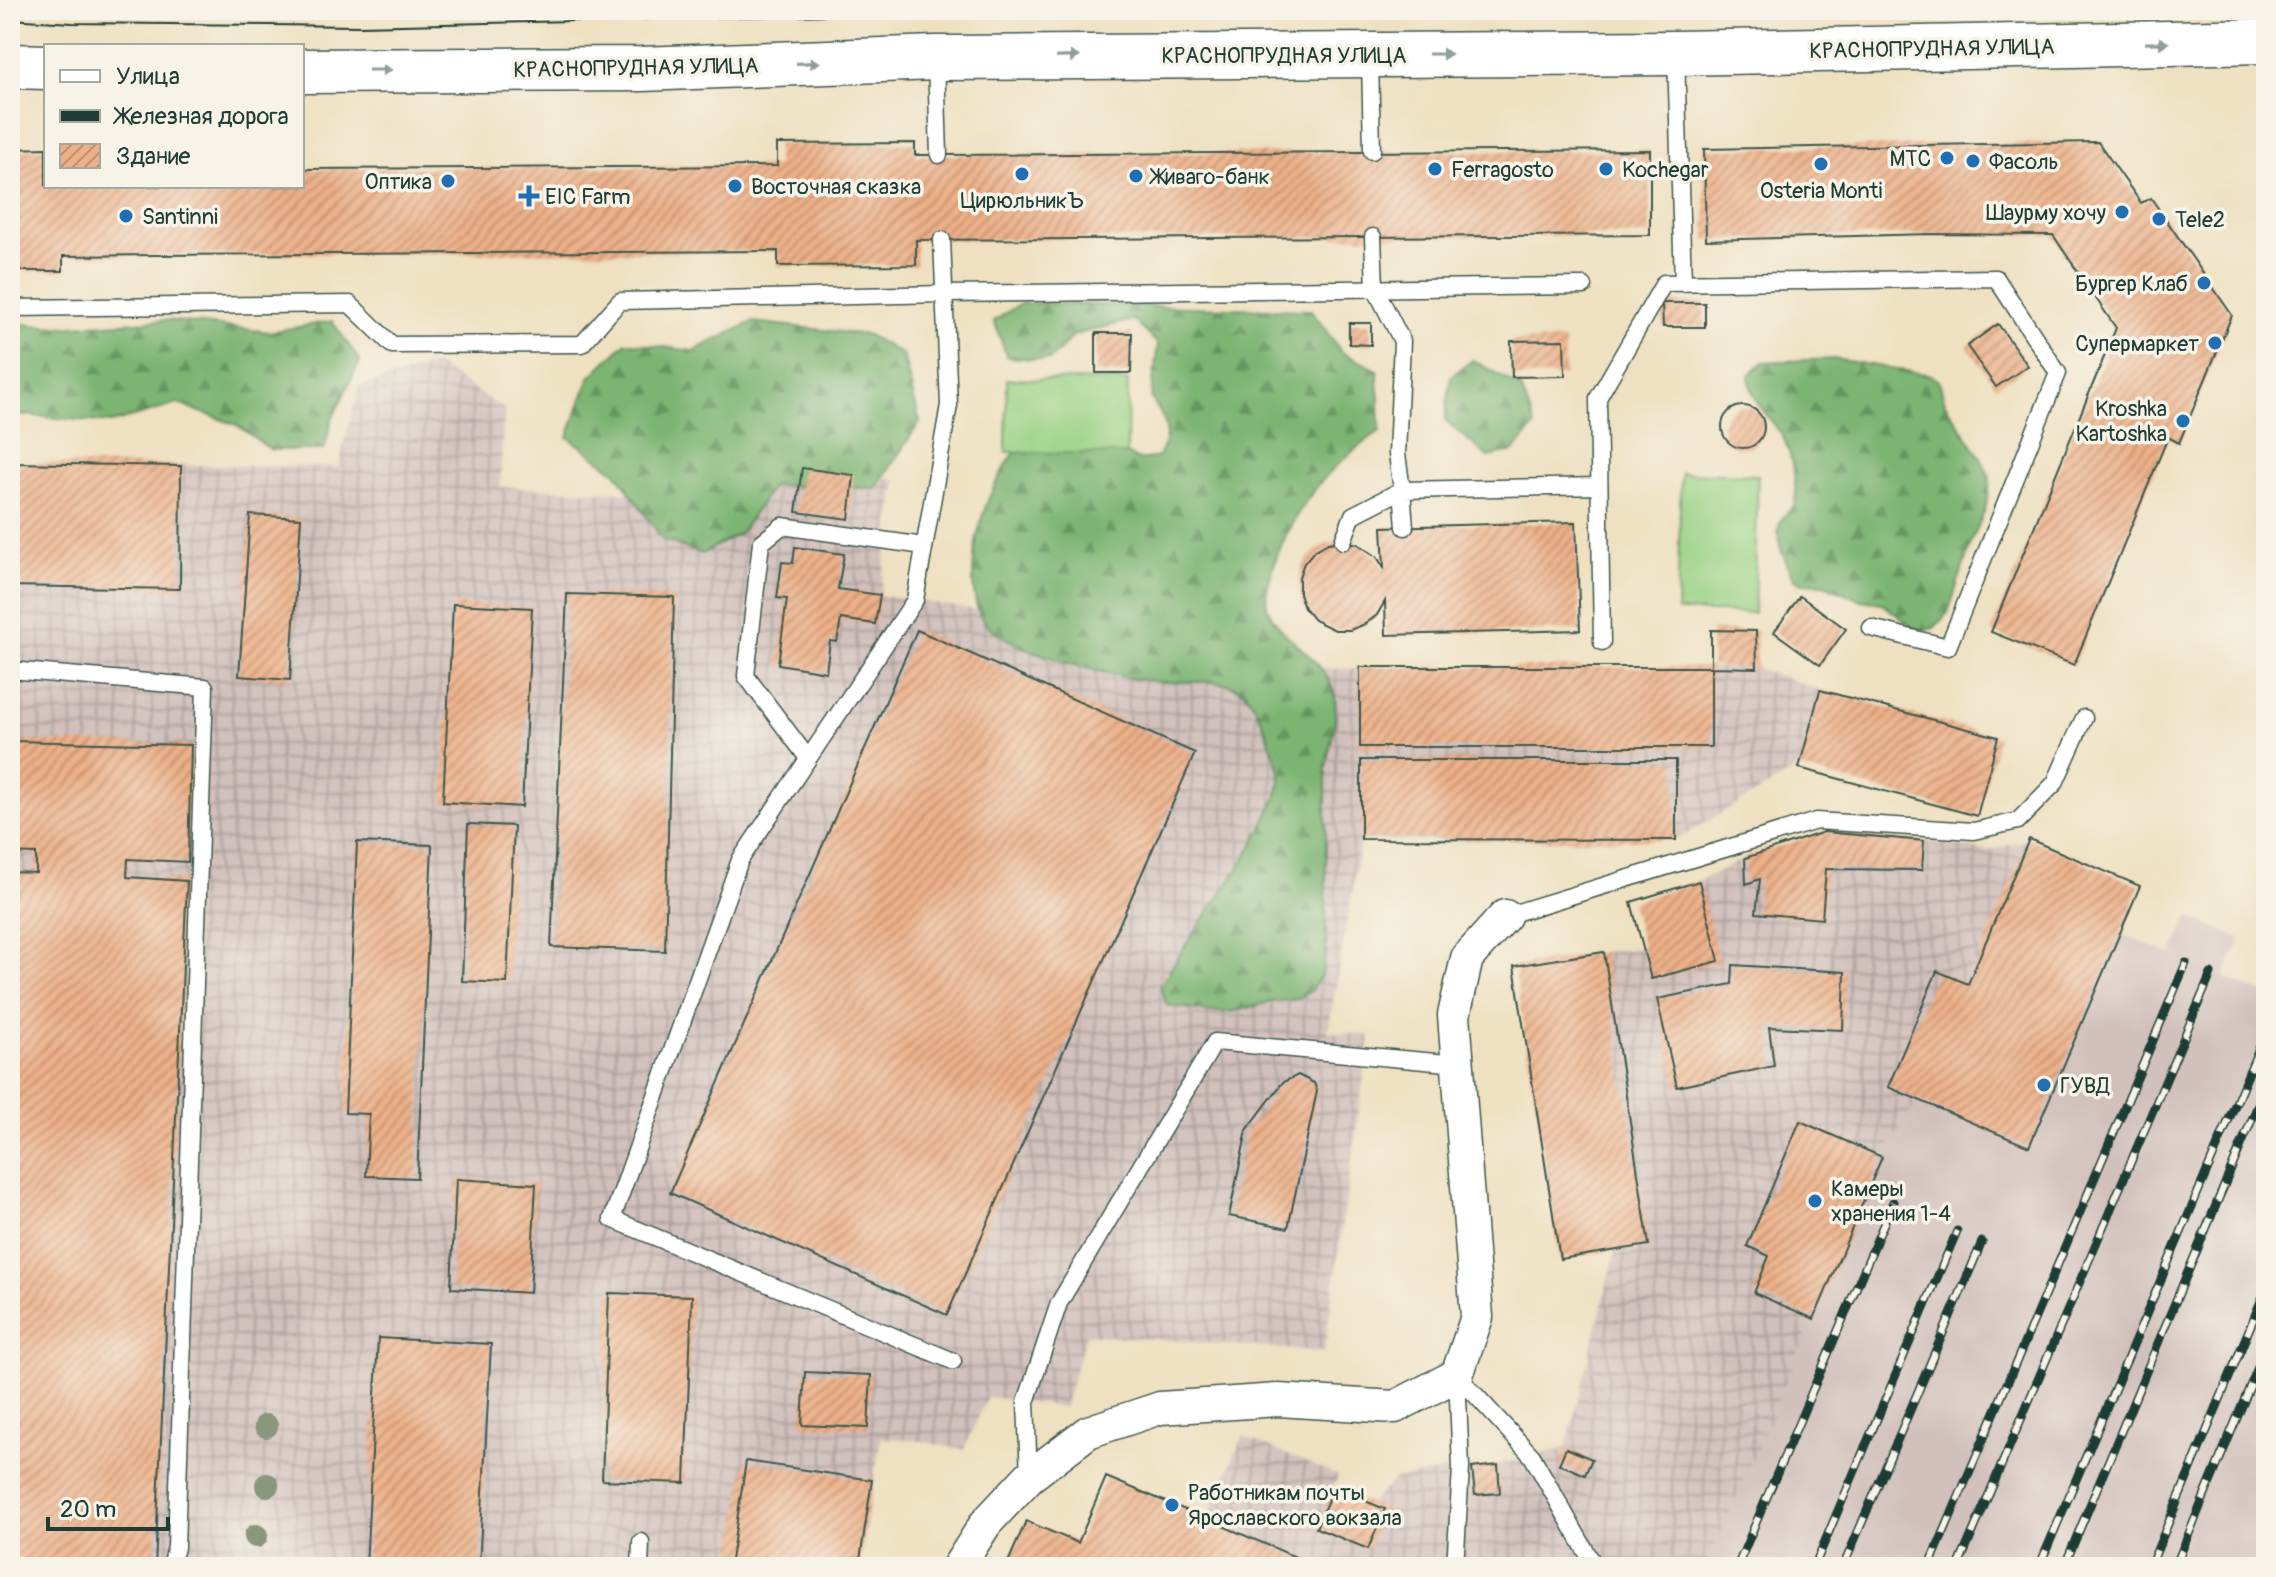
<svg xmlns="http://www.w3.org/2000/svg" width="2276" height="1577" viewBox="0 0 2276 1577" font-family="Pangolin,sans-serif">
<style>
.industrial{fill:url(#industrial-grid)}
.railway{fill:#d1c0bc}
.forest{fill:url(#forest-firs);stroke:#4d7853;stroke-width:2}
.pitch{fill:#9ad284;stroke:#5c885c;stroke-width:2}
.building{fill:url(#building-hatch)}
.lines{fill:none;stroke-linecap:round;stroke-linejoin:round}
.service-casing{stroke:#3e5549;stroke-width:19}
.minor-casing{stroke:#3e5549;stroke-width:35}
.primary-casing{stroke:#3e5549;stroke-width:47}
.service{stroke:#fff;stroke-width:16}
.minor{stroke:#fff;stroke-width:32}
.primary{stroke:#fff;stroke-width:44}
.tram{stroke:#1f3d34;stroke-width:2}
.rail-casing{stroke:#1f3d34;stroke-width:9}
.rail{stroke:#f7f3e8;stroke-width:6;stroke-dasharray:18;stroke-linecap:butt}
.tree{fill:#8a977c}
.oneway{fill:#8f9e9a}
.poi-dot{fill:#1f6fb2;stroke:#f7f3e8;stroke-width:3}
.labels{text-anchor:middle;stroke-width:7;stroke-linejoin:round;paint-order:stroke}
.street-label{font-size:22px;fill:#1f3d34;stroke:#f7f3e8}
.poi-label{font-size:22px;fill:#1f3d34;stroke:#f7f3e8;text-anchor:start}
</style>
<defs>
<pattern id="industrial-grid" width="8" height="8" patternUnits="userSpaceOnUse" patternTransform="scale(2)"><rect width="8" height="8" fill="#d1c0bc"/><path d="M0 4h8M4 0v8" fill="none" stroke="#a99d9a"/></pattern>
<pattern id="forest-firs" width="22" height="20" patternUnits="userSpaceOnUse" patternTransform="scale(2)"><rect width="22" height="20" fill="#7bb472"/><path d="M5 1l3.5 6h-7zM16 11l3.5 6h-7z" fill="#64945e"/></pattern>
<pattern id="building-hatch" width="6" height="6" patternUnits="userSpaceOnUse" patternTransform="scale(2)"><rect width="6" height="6" fill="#edb088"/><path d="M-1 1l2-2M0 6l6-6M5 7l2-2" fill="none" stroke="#bf9070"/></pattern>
</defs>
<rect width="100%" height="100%" fill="#f7f3e8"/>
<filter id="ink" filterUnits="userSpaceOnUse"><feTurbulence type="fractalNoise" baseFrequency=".0125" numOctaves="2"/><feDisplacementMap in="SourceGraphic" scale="16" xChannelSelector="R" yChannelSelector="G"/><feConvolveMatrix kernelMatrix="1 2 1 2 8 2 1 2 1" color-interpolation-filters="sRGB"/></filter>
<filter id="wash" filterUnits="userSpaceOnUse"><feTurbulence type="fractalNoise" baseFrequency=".006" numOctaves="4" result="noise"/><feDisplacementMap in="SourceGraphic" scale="32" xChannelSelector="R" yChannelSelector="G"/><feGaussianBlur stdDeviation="1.8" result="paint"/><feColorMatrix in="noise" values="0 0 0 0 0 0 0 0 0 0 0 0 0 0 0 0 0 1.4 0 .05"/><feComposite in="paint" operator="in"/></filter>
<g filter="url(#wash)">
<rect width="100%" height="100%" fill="#eee0c0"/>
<g class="industrial">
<polygon points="436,365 504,409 500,487 659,494 854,475 897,480 880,595 982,611 1287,669 1757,668 1820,690 1998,737 1977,816 1799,768 1676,840 1361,840 1328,1032 1370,1035 1324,1352 1086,1334 1064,1407 987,1397 964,1450 916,1440 881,1438 859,1567 10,1567 10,463 338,467 359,386"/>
<polygon points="1824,832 1924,841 1988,851 2029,839 1918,1100 1882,1157 1801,1122 1769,1256 1754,1294 1814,1319 1706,1567 1006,1567 1026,1521 1078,1543 1106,1477 1207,1519 1243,1436 1338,1476 1333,1488 1370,1503 1395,1479 1461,1468 1498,1465 1566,1448 1616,1250 1649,1245 1604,952 1643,947 1631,902 1699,881 1745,858"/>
</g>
<polygon class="railway" points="2029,839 2140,886 2121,933 2172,955 2189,916 2241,939 2224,978 2266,994 2266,1567 1706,1567 1882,1157 1918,1100"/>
<g class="forest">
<path d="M1021 303 1311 310 1342 353 1378 370 1380 431C1327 467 1293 507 1273 568 1270 579 1263 598 1268 609 1282 641 1322 656 1333 690 1341 716 1329 742 1326 768V953L1322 974 1311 991 1293 1000 1272 1002 1230 1012H1210L1167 1005 1160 986C1170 971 1179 955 1189 940 1217 900 1247 861 1267 817 1271 808 1277 798 1279 789 1283 772 1276 758 1270 742 1266 730 1255 702 1246 694 1225 675 1188 684 1163 682 1120 680 1017 654 986 624 975 612 973 588 973 572 974 526 992 479 1022 444L1101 443 1139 460 1158 457C1173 432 1166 420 1151 398L1158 344 1133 320 1074 335 1050 360 1007 357 994 321Z"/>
<polygon points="168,320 269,332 332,321 360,361 332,419 324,450 271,450 237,425 178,404 112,423 25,415 10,418 10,323 58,327"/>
<polygon points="753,322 868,335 903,355 920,422 876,488 773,485 740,533 702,554 663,540 616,472 568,437 590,377 626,342 693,351"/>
<polygon points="1835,359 1931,375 1939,381 1945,403 1981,458 1990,478 1989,489 1985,510 1972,540 1948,613 1934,628 1924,630 1913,628 1882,603 1861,600 1824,584 1802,583 1793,578 1781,550 1778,529 1781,520 1794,505 1796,495 1793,464 1783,436 1758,404 1750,385 1749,375 1763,362"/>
<polygon points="1473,360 1521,388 1535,426 1513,452 1488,457 1445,420 1451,376"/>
</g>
<g class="pitch">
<polygon points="1007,379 1128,381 1127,454 1006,452"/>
<polygon points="1681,473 1758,475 1754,613 1677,611"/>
</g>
<g id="blocks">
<g class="building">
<polygon points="2098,142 2141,203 2151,198 2232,315 2179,443 2168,437 2074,665 1991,632 2116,328 2053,235 1931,234 1706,240 1704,149"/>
<polygon points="915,143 915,155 939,155 1650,150 1650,235 916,240 916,265 778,266 778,251 156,255 63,256 63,271 10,271 10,149 46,148 46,186 302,186 302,169 777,166 777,144"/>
<polygon points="1662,303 1705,303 1705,327 1663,327"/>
<polygon points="1349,323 1371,323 1371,345 1349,344"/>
<polygon points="1998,324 2028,366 1996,387 1967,346"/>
<polygon points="1096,333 1132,333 1131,373 1096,373"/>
<polygon points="1564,340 1565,376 1512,377 1511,341"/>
<circle cx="1743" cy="427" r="21"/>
<polygon points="10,463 181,466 180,589 10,586"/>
<polygon points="802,468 854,475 849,519 796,512"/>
<polygon points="250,515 301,518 290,680 239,676"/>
<polygon points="1576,522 1580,630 1386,635 1385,601 1377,615 1365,624 1350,630 1335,630 1314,620 1304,608 1299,593 1299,577 1304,563 1314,551 1328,543 1343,541 1358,544 1377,557 1384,568 1382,527"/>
<polygon points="795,547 844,554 838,589 880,595 875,624 841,619 837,642 830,641 826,672 778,664 787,599 777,598 782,562 793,563"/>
<polygon points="567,594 674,597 665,951 551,947"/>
<polygon points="1800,596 1846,629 1820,665 1774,632"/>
<polygon points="453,604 532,608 522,807 443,802"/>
<polygon points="917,630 1195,753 947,1315 670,1193"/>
<polygon points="1711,630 1756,631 1757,668 1711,667 1711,747 1360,747 1360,667 1711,667"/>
<polygon points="1820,690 1998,737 1977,816 1799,768"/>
<polygon points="10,741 191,745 188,862 128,859 127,877 187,881 155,1567 10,1567 10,872 36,873 36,854 10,853"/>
<polygon points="1361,760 1676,760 1676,840 1361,839"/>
<polygon points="468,824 514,826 507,983 462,981"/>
<polygon points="1824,832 1924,841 1922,870 1826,869 1822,919 1756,913 1760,879 1746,884 1745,858"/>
<polygon points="2029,839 2140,886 2029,1147 1888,1087 1937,971 1968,984"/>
<polygon points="357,842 432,845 417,1178 366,1176 369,1114 345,1113"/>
<polygon points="1699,881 1719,961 1651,979 1631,902"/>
<polygon points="1604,952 1649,1245 1560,1259 1514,966"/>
<polygon points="1733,965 1845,972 1843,1030 1769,1027 1774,1066 1677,1087 1657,999 1732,984"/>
<polygon points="1298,1075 1314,1083 1317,1091 1288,1228 1229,1216 1247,1130 1283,1082"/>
<polygon points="1800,1121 1882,1157 1814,1319 1754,1293 1769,1256 1747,1246"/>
<polygon points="456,1179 536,1184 530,1293 451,1288"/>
<polygon points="609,1293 692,1296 685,1483 602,1480"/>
<polygon points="378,1338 491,1344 479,1567 366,1567"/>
<polygon points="805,1372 871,1375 868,1428 802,1425"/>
<polygon points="1566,1448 1592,1459 1585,1475 1559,1464"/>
<polygon points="746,1461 872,1480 859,1567 730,1567"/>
<polygon points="1498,1465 1500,1493 1475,1495 1472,1468"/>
<polygon points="1106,1477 1176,1506 1319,1567 1006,1567 1026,1521 1078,1543"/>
<polygon points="1333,1488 1385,1509 1368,1549 1316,1528"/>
</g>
</g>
</g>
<g filter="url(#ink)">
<use href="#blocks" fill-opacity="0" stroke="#3e5549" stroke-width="2"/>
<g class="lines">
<g class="service-casing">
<g id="service">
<polyline points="1676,55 1683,283"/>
<polyline points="1370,57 1372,151"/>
<polyline points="936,60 939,155"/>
<polyline points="942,240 949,405 915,600 740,860 612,1219 953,1361"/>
<polyline points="10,308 350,304 392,345 582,344 620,301 945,294 1584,286"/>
<polyline points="1405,527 1402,490 1599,486"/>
<polyline points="1343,541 1353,515 1402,490 1397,454 1402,341 1375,288 1373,237"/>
<polyline points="1602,642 1598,398 1664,283 1996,278 2058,373 1948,647 1871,628"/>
<polyline points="10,670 205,687 176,1547 171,1567"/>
<polyline points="807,757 746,676 761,543 782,526 924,546"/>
<polyline points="1505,916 1816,821 1974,831 2018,821 2055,783 2084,718"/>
<polyline points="1029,1477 1026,1402 1059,1303 1215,1042 1458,1064"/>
<polyline points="640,1567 641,1542"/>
<polyline points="1455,1567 1461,1468 1457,1375 1532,1456 1595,1567"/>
</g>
</g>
<g class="minor-casing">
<polyline id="minor" points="958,1567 986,1523 1029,1477 1088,1432 1160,1408 1278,1400 1395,1407 1457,1375 1477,1317 1454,1015 1467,958 1505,916"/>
</g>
<g class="primary-casing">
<g id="primary">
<polyline points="10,66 46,67"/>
<polyline points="302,71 641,69 936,58 1676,53 2266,41"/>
</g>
</g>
<use href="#service" class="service"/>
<use href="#minor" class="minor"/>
<use href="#primary" class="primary"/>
<polyline class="tram" points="10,19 72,23 360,26 1044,10"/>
<g class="rail-casing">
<g id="rail">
<polyline points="1737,1567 1893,1202"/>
<polyline points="1814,1567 1957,1231"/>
<polyline points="1843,1567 1982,1242"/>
<polyline points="1929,1567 2186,963"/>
<polyline points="1958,1567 2211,974"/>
<polyline points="2039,1567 2266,1032"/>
<polyline points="2064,1567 2266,1086"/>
<polyline points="2150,1567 2266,1289"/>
<polyline points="2175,1567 2266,1348"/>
</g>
</g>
<use href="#rail" class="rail"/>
</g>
<g class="tree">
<circle cx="266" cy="1426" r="12"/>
<circle cx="267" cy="1485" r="12"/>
<circle cx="256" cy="1536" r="12"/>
</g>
<defs><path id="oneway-solid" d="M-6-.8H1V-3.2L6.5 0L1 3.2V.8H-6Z" transform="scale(2)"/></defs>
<g class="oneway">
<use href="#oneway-solid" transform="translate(2157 43) rotate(-1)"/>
<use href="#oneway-solid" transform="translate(1440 54)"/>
<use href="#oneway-solid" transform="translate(1068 57) rotate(-1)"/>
<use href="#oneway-solid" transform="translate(808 63) rotate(-2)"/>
<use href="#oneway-solid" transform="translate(380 70)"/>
</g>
</g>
<g class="poi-dot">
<circle cx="1947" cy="158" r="8"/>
<circle cx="1973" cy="161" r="8"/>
<circle cx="1821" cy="164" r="8"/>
<circle cx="1435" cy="169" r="8"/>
<circle cx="1606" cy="169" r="8"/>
<circle cx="1022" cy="174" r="8"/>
<circle cx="1136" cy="176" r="8"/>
<circle cx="448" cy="181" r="8"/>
<circle cx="735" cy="186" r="8"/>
<path d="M525 184h8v8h8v8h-8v8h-8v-8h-8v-8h8z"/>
<circle cx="2122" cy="212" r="8"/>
<circle cx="126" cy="216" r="8"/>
<circle cx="2159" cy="219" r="8"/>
<circle cx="2204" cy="283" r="8"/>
<circle cx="2215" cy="343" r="8"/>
<circle cx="2183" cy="421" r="8"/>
<circle cx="2044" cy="1085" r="8"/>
<circle cx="1815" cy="1201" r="8"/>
<circle cx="1172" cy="1505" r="8"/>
</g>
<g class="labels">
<g class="street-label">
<text transform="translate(1932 48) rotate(-1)" y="8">КРАСНОПРУДНАЯ УЛИЦА</text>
<text x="1284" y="63">КРАСНОПРУДНАЯ УЛИЦА</text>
<text transform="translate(636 67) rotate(-1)" y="8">КРАСНОПРУДНАЯ УЛИЦА</text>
</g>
<g class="poi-label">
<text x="1931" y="166" text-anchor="end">МТС</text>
<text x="1989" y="169">Фасоль</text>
<text x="1451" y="177">Ferragosto</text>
<text x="1622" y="177">Kochegar</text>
<text x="1152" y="184">Живаго-банк</text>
<text x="432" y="189" text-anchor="end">Оптика</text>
<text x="751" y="194">Восточная сказка</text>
<text x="1821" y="198" text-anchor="middle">Osteria Monti</text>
<text x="545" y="204">EIC Farm</text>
<text x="1022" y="208" text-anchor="middle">ЦирюльникЪ</text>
<text x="2106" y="220" text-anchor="end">Шаурму хочу</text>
<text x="142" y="224">Santinni</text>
<text x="2175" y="227">Tele2</text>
<text x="2188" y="291" text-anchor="end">Бургер Клаб</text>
<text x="2199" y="351" text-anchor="end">Супермаркет</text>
<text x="2167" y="416" text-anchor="end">Kroshka<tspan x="2167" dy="25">Kartoshka</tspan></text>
<text x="2060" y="1093">ГУВД</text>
<text x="1831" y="1196">Камеры<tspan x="1831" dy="25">хранения 1-4</tspan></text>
<text x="1188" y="1500">Работникам почты<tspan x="1188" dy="25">Ярославского вокзала</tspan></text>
</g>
</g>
<rect width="2276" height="1577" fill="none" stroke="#f7f3e8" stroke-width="40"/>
<rect x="44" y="44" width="260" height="144" fill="#f7f3e8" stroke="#a1aaa0" stroke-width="2"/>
<rect x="60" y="70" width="40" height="12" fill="#ffffff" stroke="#a1aaa0" stroke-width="2"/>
<text x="116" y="84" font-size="24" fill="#1f3d34">Улица</text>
<rect x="60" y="110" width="40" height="12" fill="#1f3d34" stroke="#a1aaa0" stroke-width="2"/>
<text x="116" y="124" font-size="24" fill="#1f3d34">Железная дорога</text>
<rect x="60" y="144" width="40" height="24" fill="url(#building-hatch)" stroke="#a1aaa0" stroke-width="2"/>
<text x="116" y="164" font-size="24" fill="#1f3d34">Здание</text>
<path d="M48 1517v12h120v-12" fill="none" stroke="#1f3d34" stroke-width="4"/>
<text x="60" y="1517" font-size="24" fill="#1f3d34" stroke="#f7f3e8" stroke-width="6" paint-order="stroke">20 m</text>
</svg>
